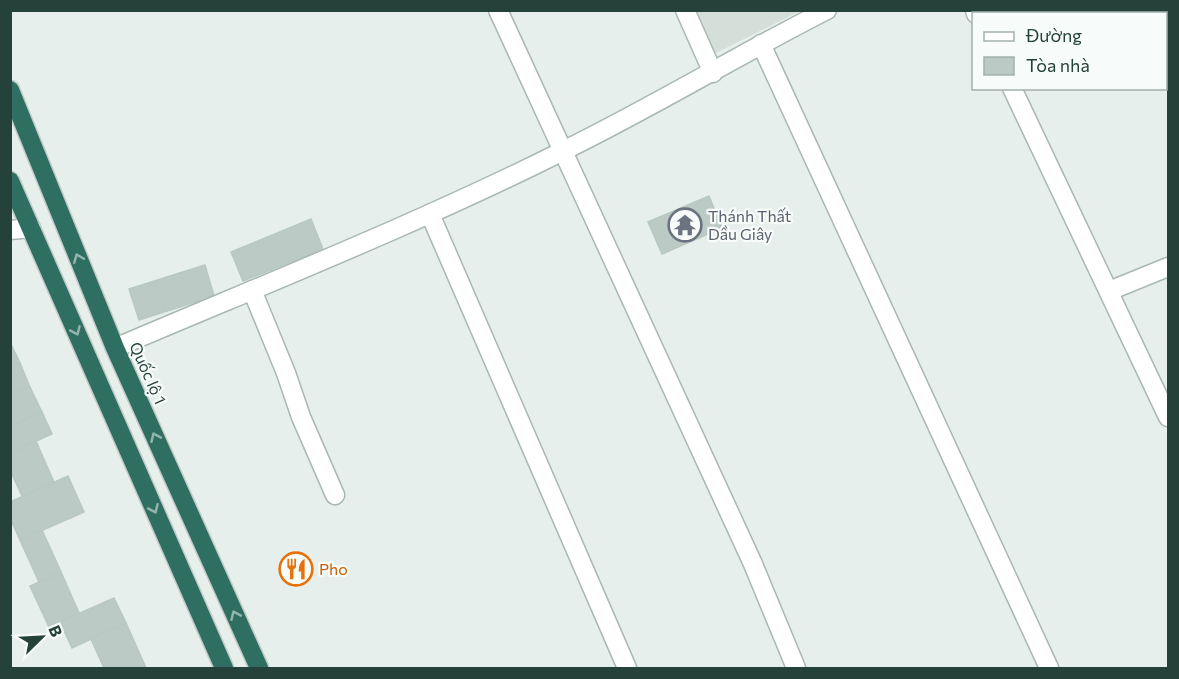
<svg xmlns="http://www.w3.org/2000/svg" width="1179" height="679" viewBox="0 0 1179 679" font-family="Commissioner,sans-serif">
<style>
.built{fill:#d4dfda}
.building{fill:#bbcac4;stroke:#b8c9c2;stroke-width:1.5}
.lines{fill:none;stroke-linecap:round;stroke-linejoin:round}
.street-casing{stroke:#a8b8b2;stroke-width:21}
.highway-casing{stroke:#c2cac8;stroke-width:21}
.street{stroke:#fff;stroke-width:18}
.highway{stroke:#2f6f62;stroke-width:18}
.oneway{stroke:#93b5ae}
.labels{text-anchor:middle;stroke-width:4.5;stroke-linejoin:round;paint-order:stroke}
.worship-label{font-size:16px;fill:#5b616d;stroke:#f7fbf9;text-anchor:start}
.street-label{font-size:16px;fill:#24423a;stroke:#f7fbf9}
.food-label{font-size:16px;fill:#c56008;stroke:#f7fbf9;text-anchor:start}
</style>
<rect width="100%" height="100%" fill="#e6efeb"/>
<polygon class="built" points="689,11 800,11 710,56"/>
<g class="building">
<polygon points="709,196 722,228 662,254 648,222"/>
<polygon points="311,219 323,249 243,281 231,252"/>
<polygon points="205,265 214,296 139,320 129,289"/>
<polygon points="10,342 20,363 10,367"/>
<polygon points="20,363 30,387 10,395 10,367"/>
<polygon points="30,387 42,412 10,426 10,395"/>
<polygon points="42,412 52,434 10,453 10,426"/>
<polygon points="36,441 54,482 22,496 10,470 10,453"/>
<polygon points="68,476 84,512 20,540 10,518 10,502"/>
<polygon points="42,530 61,572 39,582 20,540"/>
<polygon points="61,572 79,613 49,627 30,586"/>
<polygon points="114,598 126,623 72,648 60,622"/>
<polygon points="126,623 146,668 104,668 91,639"/>
</g>
<g class="lines">
<g class="street-casing">
<g id="street">
<polyline points="498,10 753,564 796,668"/>
<polyline points="685,10 713,73"/>
<polyline points="975,10 976,14"/>
<polyline points="1158,10 1160,14"/>
<polyline points="1166,26 1168,33"/>
<polyline points="761,44 1049,668"/>
<polyline points="1012,88 1168,417"/>
<polyline points="430,214 627,668"/>
<polyline points="10,230 31,228"/>
<polyline points="252,290 286,373 301,417 335,495"/>
<polyline points="1109,291 1168,267"/>
<path d="M115 348C265 284 417 224 563 151 653 107 738 55 827 10"/>
</g>
</g>
<g class="highway-casing">
<g id="highway">
<polyline points="10,90 115,348 259,668"/>
<polyline points="10,181 224,668"/>
</g>
</g>
<use href="#street" class="street"/>
<use href="#highway" class="highway"/>
</g>
<defs><path id="oneway-chevron" d="M-2-3.5L2.5 0L-2 3.5" fill="none" stroke-width="1.6" stroke-linecap="round" stroke-linejoin="round" transform="scale(1.5)"/></defs>
<g class="oneway">
<use href="#oneway-chevron" transform="translate(78 258) rotate(-112)"/>
<use href="#oneway-chevron" transform="translate(76 331) rotate(66)"/>
<use href="#oneway-chevron" transform="translate(155 437) rotate(-114)"/>
<use href="#oneway-chevron" transform="translate(154 509) rotate(66)"/>
<use href="#oneway-chevron" transform="translate(235 615) rotate(-114)"/>
</g>
<defs>
<g id="temple-ring" transform="scale(1.725)"><circle r="9.5" fill="#f7fbf9" stroke="#6b7280" stroke-width="1.5"/><path d="M0-6L5-2H3V0L6.5 2.5H4V6H1.5V3h-3V6H-4V2.5H-6.5L-3 0V-2H-5Z" fill="#6b7280"/></g>
<g id="restaurant-ring" transform="scale(1.725)"><circle r="9.5" fill="#f7fbf9" stroke="#e8710a" stroke-width="1.5"/><path d="M-5-6h1v4h1v-4h1v4h1v-4h1v5L-1.5 .5V6h-2V.5L-5-1ZM5-6V6H3V1.5H1.5Q1.5-4 5-6Z" fill="#e8710a"/></g>
</defs>
<g fill-rule="evenodd">
<use href="#temple-ring" x="685" y="225"/>
<use href="#restaurant-ring" x="296" y="569"/>
</g>
<g class="labels">
<g class="worship-label">
<text x="708" y="222">Thánh Thất<tspan x="708" dy="18">Dầu Giây</tspan></text>
</g>
<g class="street-label">
<text transform="translate(148 373) rotate(66)" y="6">Quốc lộ 1</text>
</g>
<g class="food-label">
<text x="319" y="575">Pho</text>
</g>
</g>
<rect width="1179" height="679" fill="none" stroke="#24423a" stroke-width="24"/>
<rect x="972" y="12" width="195" height="78" fill="#f7fbf9" stroke="#a3b1ad" stroke-width="1.5"/>
<rect x="984" y="32" width="30" height="9" fill="#ffffff" stroke="#a3b1ad" stroke-width="1.5"/>
<text x="1026" y="42" font-size="18" fill="#24423a">Đường</text>
<rect x="984" y="57" width="30" height="18" fill="#bbcac4" stroke="#a3b1ad" stroke-width="1.5"/>
<text x="1026" y="72" font-size="18" fill="#24423a">Tòa nhà</text>
<g transform="translate(42 637) rotate(66)" stroke="#f7fbf9" stroke-width="4.5" paint-order="stroke">
<path d="M0-4.5L10 22L0 15L-10 22Z" fill="#24423a"/>
<text y="-9" font-size="16" font-weight="bold" text-anchor="middle" fill="#24423a">B</text>
</g>
</svg>
